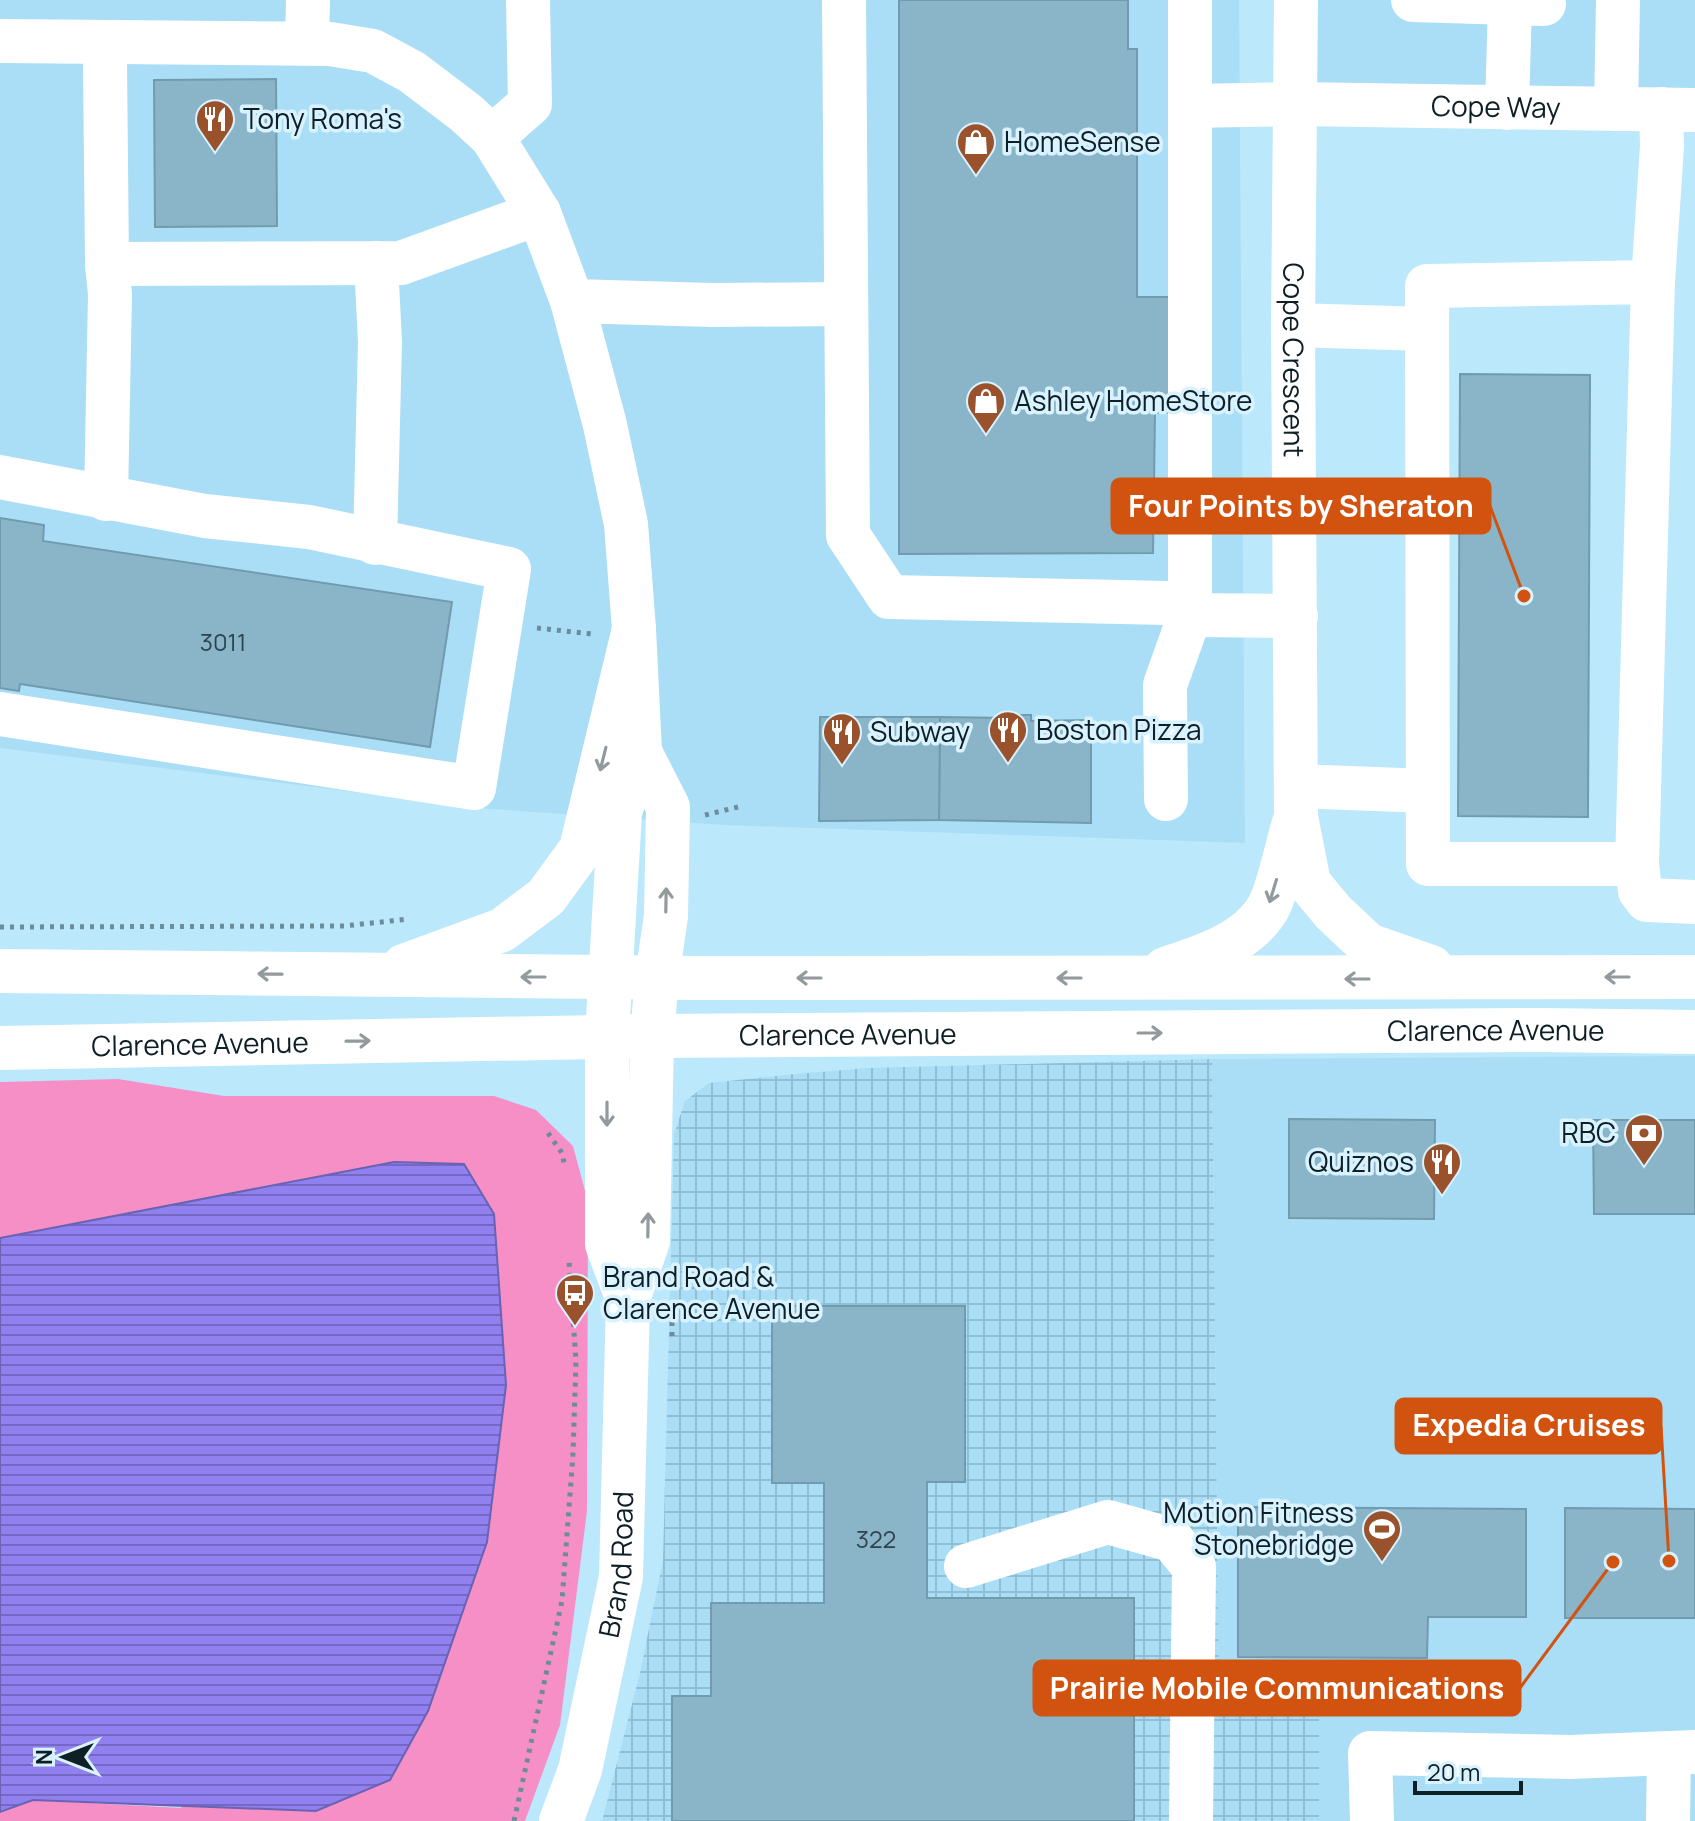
<svg xmlns="http://www.w3.org/2000/svg" width="1695" height="1821" viewBox="0 0 1695 1821" font-family="Manrope,sans-serif">
<style>
.built{fill:#a9def6}
.industrial{fill:url(#industrial-grid)}
.grass{fill:#f78fc7}
.water{fill:url(#water-rules);stroke:#6963b3;stroke-width:2}
.building{fill:#8ab4c8;stroke:#719bae;stroke-width:2}
.lines{fill:none;stroke-linecap:round;stroke-linejoin:round}
.path{stroke:#6c8c9a;stroke-width:5;stroke-dasharray:4 6;stroke-linecap:butt}
.minor{stroke:#fff;stroke-width:44}
.major{stroke:#fff;stroke-width:44}
.oneway{stroke:#939a9d}
.labels{text-anchor:middle;stroke-width:7;stroke-linejoin:round;paint-order:stroke}
.number-label{font-size:24px;fill:#2d444e}
.street-label{font-size:28px;fill:#0e1f26;stroke:#d8f2ff}
.poi-label{font-size:28px;fill:#0e1f26;stroke:#d8f2ff;text-anchor:start}
.leader{fill:none;stroke:#d2530f;stroke-width:3}
.callout-dot{fill:#d2530f;stroke:#d8f2ff;stroke-width:3}
.callout{fill:#d2530f;stroke:#d2530f;stroke-width:3}
.callout-label{font-size:30px;text-anchor:middle;font-weight:bold;fill:#fff}
</style>
<defs>
<pattern id="industrial-grid" width="8" height="8" patternUnits="userSpaceOnUse" patternTransform="scale(2)"><rect width="8" height="8" fill="#a9def6"/><path d="M0 4h8M4 0v8" fill="none" stroke="#90bed3"/></pattern>
<pattern id="water-rules" width="6" height="5" patternUnits="userSpaceOnUse" patternTransform="scale(2)"><rect width="6" height="5" fill="#9080f0"/><path d="M0 2.5h6" fill="none" stroke="#7468c2"/></pattern>
</defs>
<rect width="100%" height="100%" fill="#bce8fc"/>
<g class="built">
<polygon points="0,0 1239,0 1245,843 724,825 491,809 0,748"/>
<polygon points="1296,0 1695,0 1695,110 1297,104"/>
<polygon points="1695,1056 1695,1821 1319,1821 1319,1697 1219,1699 1212,1059"/>
</g>
<polygon class="industrial" points="1212,1059 1219,1698 1319,1696 1319,1821 602,1821 640,1673 663,1560 674,1134 685,1101 709,1083 795,1074 868,1068"/>
<polygon class="grass" points="118,1079 224,1096 494,1096 536,1110 573,1146 588,1202 587,1511 560,1725 525,1821 0,1821 0,1812 33,1800 181,1808 394,1162 0,1238 0,1082"/>
<polygon class="water" points="394,1162 464,1164 494,1214 506,1385 487,1542 428,1711 390,1780 316,1811 33,1800 0,1812 0,1238"/>
<g class="building">
<polygon points="899,0 1128,0 1128,49 1137,49 1137,297 1180,297 1178,412 1155,413 1153,553 899,554"/>
<polygon points="276,79 277,226 155,227 154,80"/>
<polygon points="1460,374 1590,375 1588,817 1458,816"/>
<polygon points="0,518 44,525 43,541 452,602 430,747 20,684 19,691 0,688"/>
<polygon points="1009,715 1031,715 1031,721 1091,720 1091,823 939,820 940,717 1009,718"/>
<polygon points="820,717 940,717 939,820 819,821"/>
<polygon points="1289,1119 1435,1120 1434,1219 1289,1218"/>
<polygon points="1593,1120 1695,1120 1695,1214 1594,1214"/>
<polygon points="772,1306 965,1306 965,1482 927,1482 927,1598 1134,1598 1134,1821 672,1821 672,1696 711,1696 711,1603 824,1603 824,1483 772,1483"/>
<polygon points="1238,1507 1526,1509 1526,1617 1428,1617 1427,1658 1238,1657"/>
<polygon points="1565,1508 1695,1509 1695,1618 1565,1618"/>
</g>
<g class="lines">
<g class="path">
<polyline points="537,628 592,634 592,637"/>
<polyline points="705,815 738,807"/>
<polyline points="0,927 344,926 409,919"/>
<polyline points="548,1133 562,1153 565,1167"/>
<polyline points="672,1302 672,1340"/>
<polyline points="514,1821 562,1601 573,1454 576,1361 569,1261"/>
</g>
<g class="minor">
<polyline points="844,0 848,535 889,597 1167,603 1190,615 1296,616"/>
<path id="s1" d="M1296 0 1293 325 1296 817"/>
<polyline points="1413,0 1544,4"/>
<polyline points="0,41 330,44 373,51 412,72 466,113 492,137 539,213 572,301 605,425 626,524 634,629 640,752 620,812 607,1036 607,1244 628,1300"/>
<polyline points="307,43 308,0"/>
<path id="s2" d="M1190 106 1297 104 1695 110"/>
<polyline points="1507,108 1510,3"/>
<polyline points="1616,109 1618,0"/>
<polyline points="492,137 530,104 528,0"/>
<polyline points="107,264 401,263 539,213"/>
<polyline points="1653,282 1427,286 1428,864 1637,864 1653,282 1662,146 1661,109"/>
<polyline points="572,301 713,305 846,304"/>
<polyline points="1293,325 1427,329"/>
<polyline points="0,477 205,516 309,527 509,569 474,788 0,714"/>
<polyline points="106,499 110,294 107,264 105,63 107,42"/>
<polyline points="375,543 380,342 376,263"/>
<polyline points="1296,786 1428,791"/>
<polyline points="1166,799 1165,685 1190,615 1190,0"/>
<polyline points="1637,864 1640,891 1647,900 1695,902"/>
<polyline points="966,1566 1108,1522 1172,1540 1194,1567 1191,1821"/>
<path id="s3" d="M561 1821 580 1770 621 1577 628 1300 648 1241 652 1036 657 977 666 916 668 807 640 752"/>
<polyline points="1372,1821 1370,1753 1570,1757 1669,1753"/>
<polyline points="1668,1821 1669,1753 1695,1752"/>
</g>
<g class="major">
<polyline points="1296,817 1309,883 1333,912 1368,945 1431,967"/>
<polyline points="404,966 502,930 546,897 581,849 634,629"/>
<path d="M1165 969C1201 957 1249 943 1269 906 1279 887 1287 845 1294 823"/>
<polyline points="0,971 698,978 1695,977"/>
<path id="s4" d="M0 1048 652 1036 1542 1030 1695 1032"/>
</g>
</g>
<defs><path id="oneway-shaft" d="M-6 0H5M1.5-3L5.5 0L1.5 3" fill="none" stroke-width="1.6" stroke-linecap="round" stroke-linejoin="round" transform="scale(2)"/></defs>
<g class="oneway">
<use href="#oneway-shaft" transform="translate(603 759) rotate(104)"/>
<use href="#oneway-shaft" transform="translate(1273 891) rotate(107)"/>
<use href="#oneway-shaft" transform="translate(666 900) rotate(-89)"/>
<use href="#oneway-shaft" transform="translate(270 974) rotate(-179)"/>
<use href="#oneway-shaft" transform="translate(533 977) rotate(-180)"/>
<use href="#oneway-shaft" transform="translate(1617 977) rotate(180)"/>
<use href="#oneway-shaft" transform="translate(809 978) rotate(180)"/>
<use href="#oneway-shaft" transform="translate(1069 978) rotate(-180)"/>
<use href="#oneway-shaft" transform="translate(1357 979) rotate(180)"/>
<use href="#oneway-shaft" transform="translate(1150 1033)"/>
<use href="#oneway-shaft" transform="translate(358 1041) rotate(-1)"/>
<use href="#oneway-shaft" transform="translate(607 1114) rotate(90)"/>
<use href="#oneway-shaft" transform="translate(648 1225) rotate(-89)"/>
</g>
<defs>
<g id="restaurant-pin" transform="scale(2)"><path d="M0 17L-7.5 6A9.5 9.5 0 1 1 7.5 6Z" fill="#99522c" stroke="#d8f2ff"/><path d="M-5-6h1v4h1v-4h1v4h1v-4h1v5L-1.5 .5V6h-2V.5L-5-1ZM5-6V6H3V1.5H1.5Q1.5-4 5-6Z" fill="#fff"/></g>
<g id="shop-pin" transform="scale(2)"><path d="M0 17L-7.5 6A9.5 9.5 0 1 1 7.5 6Z" fill="#99522c" stroke="#d8f2ff"/><path d="M-5-2.5h2.3a2.7 3.5 0 0 1 5.4 0H5L5.5 6h-11ZM-1.5-2.5h3a1.5 2.3 0 0 0-3 0Z" fill="#fff"/></g>
<g id="bank-pin" transform="scale(2)"><path d="M0 17L-7.5 6A9.5 9.5 0 1 1 7.5 6Z" fill="#99522c" stroke="#d8f2ff"/><path d="M-6-4H6V4H-6ZM0-2.3a2.3 2.3 0 1 0 0 4.6a2.3 2.3 0 1 0 0-4.6Z" fill="#fff"/></g>
<g id="bus-pin" transform="scale(2)"><path d="M0 17L-7.5 6A9.5 9.5 0 1 1 7.5 6Z" fill="#99522c" stroke="#d8f2ff"/><path d="M-5-6H5V4H4V6H2V4H-2V6H-4V4H-5ZM-3.5-4V0h7V-4ZM-3.5 1.2v1.5H-2V1.2ZM2 1.2v1.5H3.5V1.2Z" fill="#fff"/></g>
<g id="stadium-pin" transform="scale(2)"><path d="M0 17L-7.5 6A9.5 9.5 0 1 1 7.5 6Z" fill="#99522c" stroke="#d8f2ff"/><path d="M0-5a6.5 5 0 1 0 0 10a6.5 5 0 1 0 0-10ZM-3.5-1.8h7v3.6h-7Z" fill="#fff"/></g>
</defs>
<g fill-rule="evenodd">
<use href="#restaurant-pin" x="215" y="119"/>
<use href="#shop-pin" x="976" y="142"/>
<use href="#shop-pin" x="986" y="401"/>
<use href="#restaurant-pin" x="1008" y="730"/>
<use href="#restaurant-pin" x="842" y="732"/>
<use href="#bank-pin" x="1644" y="1133"/>
<use href="#restaurant-pin" x="1442" y="1162"/>
<use href="#bus-pin" x="575" y="1293"/>
<use href="#stadium-pin" x="1382" y="1529"/>
</g>
<g class="labels">
<g class="number-label">
<text x="223" y="651">3011</text>
<text x="876" y="1548">322</text>
</g>
<g class="street-label">
<text dy="10" stroke="none"><textPath href="#s2" startOffset="306">Cope Way</textPath></text>
<text dy="10" stroke="none"><textPath href="#s1" startOffset="360">Cope Crescent</textPath></text>
<text dy="10" stroke="none"><textPath href="#s4" startOffset="1496">Clarence Avenue</textPath></text>
<text dy="10" stroke="none"><textPath href="#s4" startOffset="848">Clarence Avenue</textPath></text>
<text dy="10" stroke="none"><textPath href="#s4" startOffset="200">Clarence Avenue</textPath></text>
<text dy="10" stroke="none"><textPath href="#s3" startOffset="264">Brand Road</textPath></text>
</g>
<g class="poi-label">
<text x="243" y="129">Tony Roma's</text>
<text x="1004" y="152">HomeSense</text>
<text x="1014" y="411">Ashley HomeStore</text>
<text x="1036" y="740">Boston Pizza</text>
<text x="870" y="742">Subway</text>
<text x="1616" y="1143" text-anchor="end">RBC</text>
<text x="1414" y="1172" text-anchor="end">Quiznos</text>
<text x="603" y="1287">Brand Road &amp;<tspan x="603" dy="32">Clarence Avenue</tspan></text>
<text x="1354" y="1523" text-anchor="end">Motion Fitness<tspan x="1354" dy="32">Stonebridge</tspan></text>
</g>
</g>
<path class="leader" d="M1524 596L1490 506M1669 1561L1661 1426M1613 1562L1520 1688"/>
<g class="callout-dot">
<circle cx="1524" cy="596" r="8"/>
<circle cx="1669" cy="1561" r="8"/>
<circle cx="1613" cy="1562" r="8"/>
</g>
<g class="callout">
<rect x="1112" y="479" width="378" height="54" rx="8"/>
<rect x="1396" y="1399" width="265" height="54" rx="8"/>
<rect x="1034" y="1661" width="486" height="54" rx="8"/>
</g>
<g class="callout-label">
<text x="1301" y="517">Four Points by Sheraton</text>
<text x="1529" y="1436">Expedia Cruises</text>
<text x="1277" y="1699">Prairie Mobile Communications</text>
</g>
<g transform="translate(64 1757) rotate(270)" stroke="#d8f2ff" stroke-width="6" paint-order="stroke">
<path d="M0-6L14 30L0 20L-14 30Z" fill="#0e1f26"/>
<text y="-12" font-size="22" font-weight="bold" text-anchor="middle" fill="#0e1f26">N</text>
</g>
<path d="M1415 1781v12h106v-12" fill="none" stroke="#0e1f26" stroke-width="4"/>
<text x="1427" y="1781" font-size="24" fill="#0e1f26" stroke="#d8f2ff" stroke-width="6" paint-order="stroke">20 m</text>
</svg>
